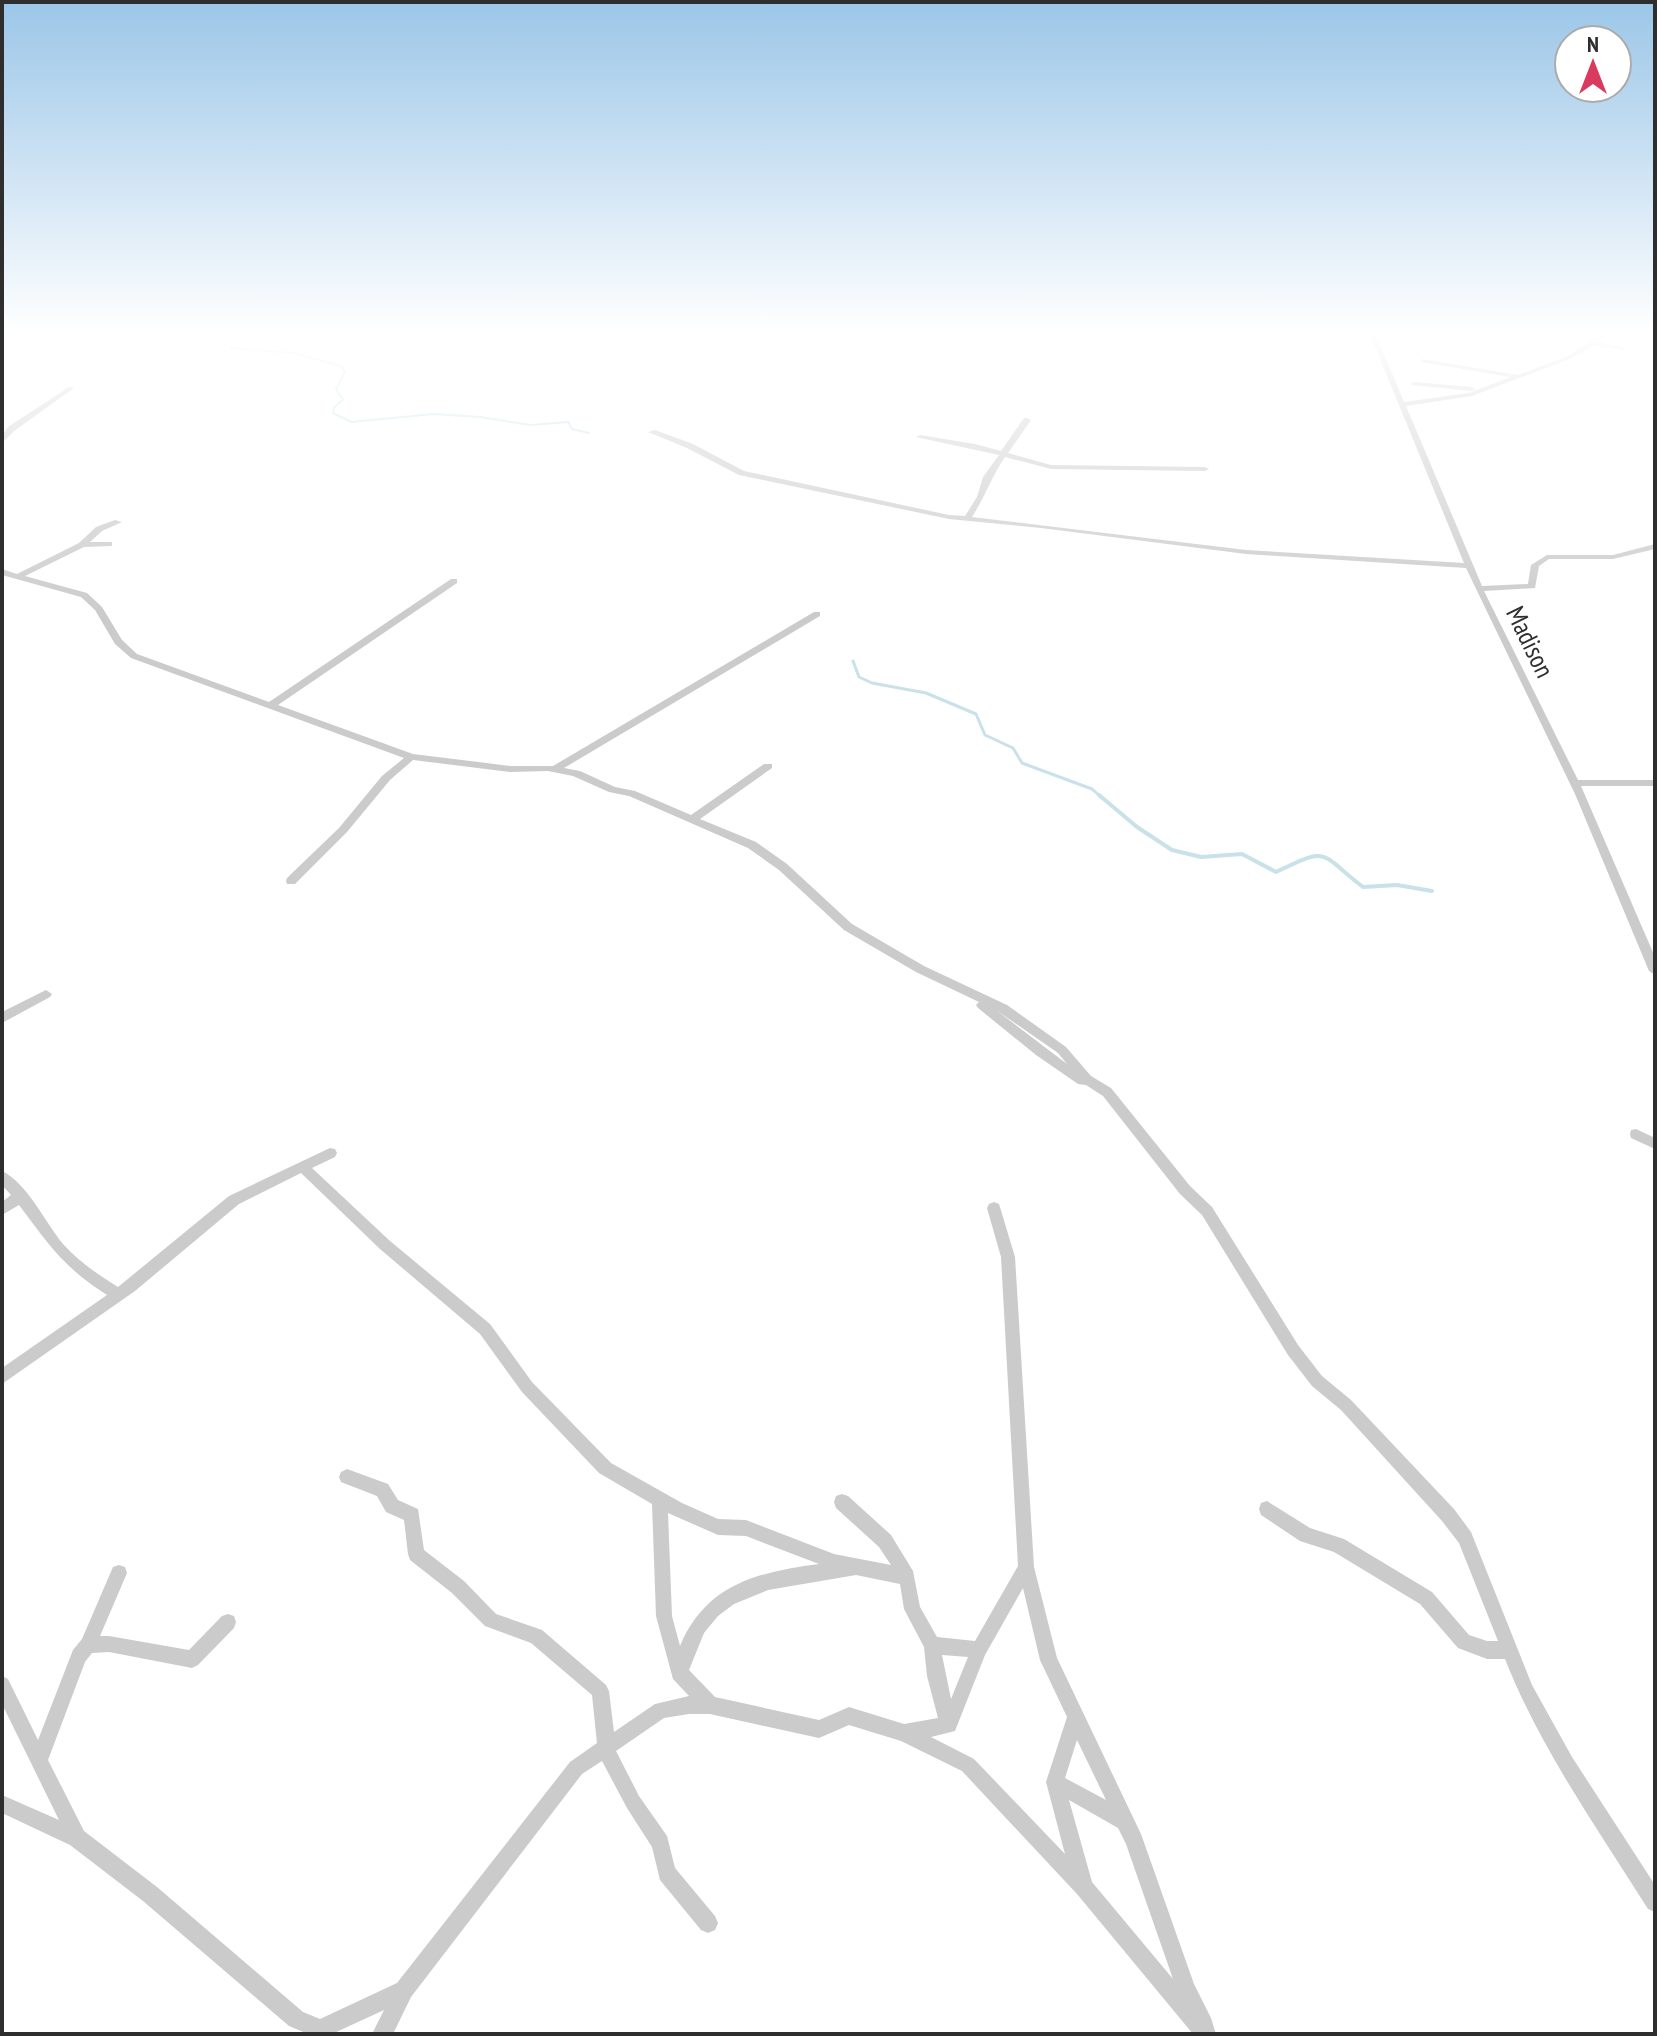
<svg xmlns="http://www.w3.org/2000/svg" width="1657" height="2036" viewBox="0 0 1657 2036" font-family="'PT Sans Narrow',sans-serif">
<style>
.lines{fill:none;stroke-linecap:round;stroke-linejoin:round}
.stream-far2{stroke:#c9e1e9;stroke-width:2}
.stream-far1{stroke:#c9e1e9;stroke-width:3}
.stream{stroke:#c9e1e9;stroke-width:4}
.minor{fill:#cbcbcb;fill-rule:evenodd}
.labels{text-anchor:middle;stroke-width:8;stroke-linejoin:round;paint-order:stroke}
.far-street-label{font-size:26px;fill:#2e2e2e;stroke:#fff}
</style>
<rect width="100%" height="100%" fill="#fff"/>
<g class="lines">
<polyline class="stream-far2" points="221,330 222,339 229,348 294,353 341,366 345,372 336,389 343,400 334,407 333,413 351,422 434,414 480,417 530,425 568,422 572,429 589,433"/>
<polyline class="stream-far1" points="853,661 859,677 872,683 926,693 976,714 985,735 1013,748 1022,763 1092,789 1101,797"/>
<path class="stream" d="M1099 795 1137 827 1172 850 1201 857 1242 854 1276 872C1330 846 1318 852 1363 887L1397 885 1432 891"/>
<g class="minor">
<path d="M1368 330H1374L1404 402 1469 393 1510 377 1421 362V360L1423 359 1518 375 1566 357 1586 344 1587 342 1609 330H1616L1598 342 1627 348 1624 350 1593 346 1570 359 1472 396 1406 406 1482 586 1528 584 1531 565 1547 555H1613L1655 544V549L1613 559H1549L1539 566 1535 588 1484 591 1578 780H1655V786H1581L1655 957V975L1649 971 1575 794 1466 568 1246 554 1041 528 949 519 739 475 687 448 648 432 655 430 693 444 744 471 949 515 965 516 977 497 983 477 999 455 916 437 920 435 975 444 1001 451 1024 418H1027L1031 420 1008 453 1051 465 1205 467 1209 469 1205 471 1051 469 1005 457C992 476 985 497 972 517L1246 550 1464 563Z"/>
<polygon points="1629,330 1655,333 1655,337 1630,331"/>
<polygon points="1414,382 1472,387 1475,389 1472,391 1412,385 1411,384"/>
<polygon points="69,387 74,388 14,431 2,443 2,436 8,427"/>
<path d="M115 520 122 522 102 531 90 542H112V546L84 547 25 576 87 593 102 607 122 640 137 654 269 702 451 579H457V583L278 705 413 754 511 766H553L814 612H820V616L564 768 580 771 615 787 635 791 691 815 764 764H772V768L700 819 756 842 787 864 852 924 924 966 1007 1005 1066 1047 1091 1076 1111 1088 1190 1186 1212 1207 1298 1345 1322 1376 1351 1400 1454 1509 1471 1532 1532 1685 1572 1757 1655 1885V1912L1648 1909C1597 1828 1540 1748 1505 1659H1487L1458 1648 1420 1604 1334 1552 1300 1541 1261 1515 1259 1509 1261 1503 1267 1501 1310 1528 1344 1539 1432 1592 1469 1635 1487 1641H1498L1459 1543 1442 1521 1341 1410 1312 1386 1288 1355 1202 1215 1180 1194 1103 1096 1086 1085 1078 1084 1036 1055 978 1008 976 1005 979 1002 916 972 844 930 779 870 748 848 629 796 609 792 573 776 548 771 511 772 413 760 390 780 347 832 295 884H287L286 881 287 878 339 828 382 776 404 758 131 658 115 644 95 610 81 597 2 575V569L17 574 79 543 96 527ZM996 1010 1058 1053 1067 1064Z"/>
<polygon points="46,990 52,994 50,997 2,1023 2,1012"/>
<polygon points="1636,1129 1655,1138 1655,1149 1631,1138 1630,1134 1631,1130"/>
<path d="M330 1148 335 1149 337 1153 335 1157 312 1168 390 1241 490 1324 532 1382 611 1463 682 1503 718 1519 746 1520 834 1554 891 1565 879 1547 836 1508 834 1502 836 1496 842 1494 848 1496 891 1535 913 1571 920 1607 937 1637 975 1641 1018 1566 1001 1257 987 1208 989 1204 994 1202 999 1204 1015 1257 1034 1567 1057 1658 1141 1834 1194 1984 1211 2018 1216 2034H1193L1077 1894 962 1771 901 1741 849 1725 819 1738 710 1714H689L664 1718 616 1751 639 1796 667 1836 675 1868 715 1916 718 1923 715 1930 708 1933 701 1930 660 1880 652 1847 627 1808 602 1761 582 1774 411 1997 393 2034H372L384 2010 332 2034H308L289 2026 143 1901 70 1845 2 1813V1795L59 1820 2 1704V1676L8 1679 38 1740 73 1650 82 1639 113 1567 119 1565 125 1567 127 1573 100 1636H109L189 1650 222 1616 228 1614 234 1616 236 1622 234 1628 198 1665 192 1668 109 1652 92 1653 85 1662 48 1760 84 1831 157 1887 303 2012 320 2019 397 1983 570 1762 597 1743 592 1695 531 1643 485 1626 452 1593 410 1560 408 1554 404 1520 386 1512 377 1496 341 1482 339 1477 341 1472 347 1469 388 1484 398 1500 418 1509 424 1550 464 1581 496 1614 542 1630 606 1685 609 1691 614 1732 655 1704 689 1696 673 1679 656 1616 652 1504 599 1473 522 1392 480 1334 380 1249 301 1173 239 1204 135 1291 2 1384V1368L107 1295C63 1267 49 1245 19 1205L2 1215V1202L11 1195 2 1185V1171C27 1183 45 1222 63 1244 79 1262 99 1275 118 1287L229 1196ZM668 1513 718 1535 746 1536 819 1564C758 1572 706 1584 680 1646L672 1616ZM856 1575 900 1584 904 1609 924 1647 927 1676 938 1718 904 1724 849 1707 819 1720 715 1697 689 1670 704 1633 718 1616 734 1604 768 1590ZM1023 1588 1040 1660 1067 1717 1046 1782 1065 1854 974 1759 931 1737 955 1731 985 1655ZM942 1655 968 1657 951 1699ZM1077 1740 1106 1800 1065 1778ZM1069 1800 1118 1828 1126 1844 1173 1979 1092 1882Z"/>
</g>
</g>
<linearGradient id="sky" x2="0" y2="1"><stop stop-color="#9bc6e8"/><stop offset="0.54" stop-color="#fff"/><stop offset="1" stop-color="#fff" stop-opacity="0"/></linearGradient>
<rect width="1657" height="615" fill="url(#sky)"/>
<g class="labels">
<g class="far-street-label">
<text transform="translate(1530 642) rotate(64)" y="9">Madison</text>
</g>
</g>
<rect width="1657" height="2036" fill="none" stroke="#2e2e2e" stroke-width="8"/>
<g transform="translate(1593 64)"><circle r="38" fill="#ffffff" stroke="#ababab" stroke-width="2"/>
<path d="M0-6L14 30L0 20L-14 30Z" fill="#da3a5e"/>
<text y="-12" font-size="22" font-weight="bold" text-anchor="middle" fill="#2e2e2e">N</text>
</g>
</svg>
